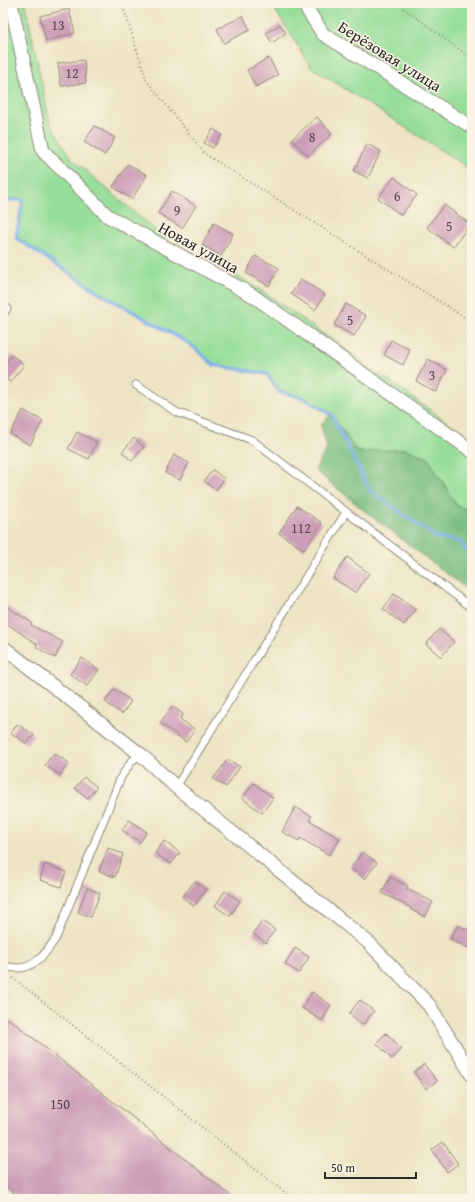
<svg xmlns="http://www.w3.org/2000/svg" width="475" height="1202" viewBox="0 0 475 1202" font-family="'Gentium Book Plus',serif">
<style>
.green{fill:#96de99;stroke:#608462}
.forest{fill:#78bd81;stroke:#527456}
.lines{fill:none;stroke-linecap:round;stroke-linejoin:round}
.stream{stroke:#76ade5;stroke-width:3.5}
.building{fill:#cd9db8}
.service-casing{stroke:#8c8878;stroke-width:9}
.minor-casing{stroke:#8c8878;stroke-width:15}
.path{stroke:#8c8878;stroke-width:2;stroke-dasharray:1 3;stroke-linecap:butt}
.service{stroke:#fff;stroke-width:7}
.minor{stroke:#fff;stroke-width:13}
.labels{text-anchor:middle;stroke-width:3;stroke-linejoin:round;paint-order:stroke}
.number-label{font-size:14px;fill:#54484e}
.street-label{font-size:16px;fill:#2b2b2b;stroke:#fcf5e5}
</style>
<rect width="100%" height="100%" fill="#fcf5e5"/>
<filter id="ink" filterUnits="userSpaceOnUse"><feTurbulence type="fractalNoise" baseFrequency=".025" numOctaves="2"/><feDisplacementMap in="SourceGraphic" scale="8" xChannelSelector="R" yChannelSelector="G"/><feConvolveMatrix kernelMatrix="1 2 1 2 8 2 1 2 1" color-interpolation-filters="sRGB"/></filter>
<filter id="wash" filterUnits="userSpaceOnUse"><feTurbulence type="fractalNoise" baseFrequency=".012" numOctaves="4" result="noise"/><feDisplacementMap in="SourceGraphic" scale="16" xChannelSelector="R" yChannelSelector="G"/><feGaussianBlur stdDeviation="0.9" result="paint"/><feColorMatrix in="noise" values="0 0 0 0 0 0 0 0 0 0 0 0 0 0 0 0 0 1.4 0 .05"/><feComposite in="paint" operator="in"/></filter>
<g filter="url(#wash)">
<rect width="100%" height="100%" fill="#ede4c4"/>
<g class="green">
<polygon points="3,3 25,3 50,123 72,159 178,250 231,283 236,275 271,297 472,440 472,510 458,507 427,457 405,449 357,452 331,414 301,397 279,392 267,374 214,365 190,344 100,293 16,238 23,200 3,200"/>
<polygon points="271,3 472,3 472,170 311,67"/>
</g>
<polygon class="forest" points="331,414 357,452 405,449 427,457 458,507 472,510 472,593 371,516 315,470 327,448 321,425"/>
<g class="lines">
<polyline class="stream" points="3,200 23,200 16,238 100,293 190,344 214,365 267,374 279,392 301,397 331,414 370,491 437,538 459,541 472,557"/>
</g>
<g id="blocks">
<g class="building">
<polygon points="69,9 75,33 46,41 40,16"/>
<polygon points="243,16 250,30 224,43 217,29"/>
<polygon points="280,24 286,33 272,43 266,33"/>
<polygon points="269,58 278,75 256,87 247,70"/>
<polygon points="84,60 86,83 61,86 58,63"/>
<polygon points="317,117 332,134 308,156 292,139"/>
<polygon points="95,126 115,138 105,155 84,142"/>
<polygon points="213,129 222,135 213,148 204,143"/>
<polygon points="367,144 381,151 368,178 354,171"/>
<polygon points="128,164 147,175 132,199 113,187"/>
<polygon points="394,177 417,195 401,215 378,198"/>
<polygon points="172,191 196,206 182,228 158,213"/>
<polygon points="444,205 470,224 453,247 427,227"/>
<polygon points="214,223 233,234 221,256 202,245"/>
<polygon points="255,256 279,268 269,286 246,273"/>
<polygon points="301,279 325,295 315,310 291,294"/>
<polygon points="346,304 366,316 354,336 334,325"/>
<polygon points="391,340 410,350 403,365 384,355"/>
<polygon points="12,355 24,365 10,382 3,376 3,366"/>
<polygon points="428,359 447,370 436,392 416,381"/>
<polygon points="23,410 43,421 30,445 10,434"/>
<polygon points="77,432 97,442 89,459 68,449"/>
<polygon points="134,438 144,447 132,461 122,452"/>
<polygon points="174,455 189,463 180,480 165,473"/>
<polygon points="213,470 224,479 216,490 204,481"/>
<polygon points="297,506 322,523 304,550 279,533"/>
<polygon points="347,557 369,573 356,593 333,578"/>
<polygon points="394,594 416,610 404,625 383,609"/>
<polygon points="3,604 32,623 31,625 63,642 55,658 36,647 37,644 3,621"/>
<polygon points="439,629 454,642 441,657 426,644"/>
<polygon points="82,658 99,670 87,686 70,674"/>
<polygon points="114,689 131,701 122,714 105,702"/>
<polygon points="172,706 183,714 180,719 195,730 186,742 160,723"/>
<polygon points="17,724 34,735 27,744 11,733"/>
<polygon points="54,753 69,763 60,775 45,765"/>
<polygon points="228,759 240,767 226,787 213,779"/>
<polygon points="84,777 97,787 88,798 75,788"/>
<polygon points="254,783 273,798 262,813 242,798"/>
<polygon points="295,807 312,816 309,820 340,839 329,855 300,838 299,841 282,832"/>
<polygon points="129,820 147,832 140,842 122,830"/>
<polygon points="164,841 180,853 171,864 155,853"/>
<polygon points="108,848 123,854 115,877 99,871"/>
<polygon points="363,852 377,863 365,879 350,868"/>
<polygon points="45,864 66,872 61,887 40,880"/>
<polygon points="390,877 408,886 407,889 433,902 425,917 410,909 411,908 382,893"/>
<polygon points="195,881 206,890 194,906 182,897"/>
<polygon points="87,888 100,893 91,917 78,912"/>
<polygon points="225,891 240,901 230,916 215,906"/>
<polygon points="262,921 275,930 266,943 253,934"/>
<polygon points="458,925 472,932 472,939 468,948 450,939"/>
<polygon points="295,948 309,957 299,973 285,964"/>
<polygon points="312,992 331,1005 322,1021 302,1008"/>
<polygon points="360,1000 374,1011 363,1025 349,1014"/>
<polygon points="8,1018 235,1199 22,1199 3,1184 3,1025"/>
<polygon points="386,1033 402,1049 392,1059 376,1043"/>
<polygon points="424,1064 437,1081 426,1089 414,1072"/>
<polygon points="443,1142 458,1164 447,1172 432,1150"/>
</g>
</g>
</g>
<g filter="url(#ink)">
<use href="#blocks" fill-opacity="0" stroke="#8c8878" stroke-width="1"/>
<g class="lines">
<g class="service-casing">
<g id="service">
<polyline points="3,305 7,308 3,315"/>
<polyline points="136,385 176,412 252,440 472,608"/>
<polyline points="176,787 346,512"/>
<path d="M3 966C8 967 14 968 19 968 37 967 47 951 56 938L121 777 131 762 140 754"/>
</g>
</g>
<g class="minor-casing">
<g id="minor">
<polyline points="11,3 43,151 108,216 252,295 472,451"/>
<polyline points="303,3 323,34 472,127"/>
<polyline points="3,647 140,754 176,787 369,943 429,1005 472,1075"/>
</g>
</g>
<g class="path">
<polyline points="122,3 147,81 205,154 472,322"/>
<polyline points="397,3 472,59"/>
<polyline points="13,978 293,1199"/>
</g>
<use href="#service" class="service"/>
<use href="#minor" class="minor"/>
</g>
</g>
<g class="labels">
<g class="number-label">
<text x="58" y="30">13</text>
<text x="72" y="78">12</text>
<text x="312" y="142">8</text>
<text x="397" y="201">6</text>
<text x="177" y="215">9</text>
<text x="449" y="231">5</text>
<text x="350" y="325">5</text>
<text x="432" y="380">3</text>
<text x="301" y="533">112</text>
<text x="60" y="1109">150</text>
</g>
<g class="street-label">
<text transform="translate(390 56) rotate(32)" y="6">Берёзовая улица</text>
<text transform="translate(199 247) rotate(29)" y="6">Новая улица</text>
</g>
</g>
<rect width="475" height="1202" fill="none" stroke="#fcf5e5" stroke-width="16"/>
<path d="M325 1172v6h91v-6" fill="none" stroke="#2b2b2b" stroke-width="2"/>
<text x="331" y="1172" font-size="12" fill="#2b2b2b" stroke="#fcf5e5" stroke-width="3" paint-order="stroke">50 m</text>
</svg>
